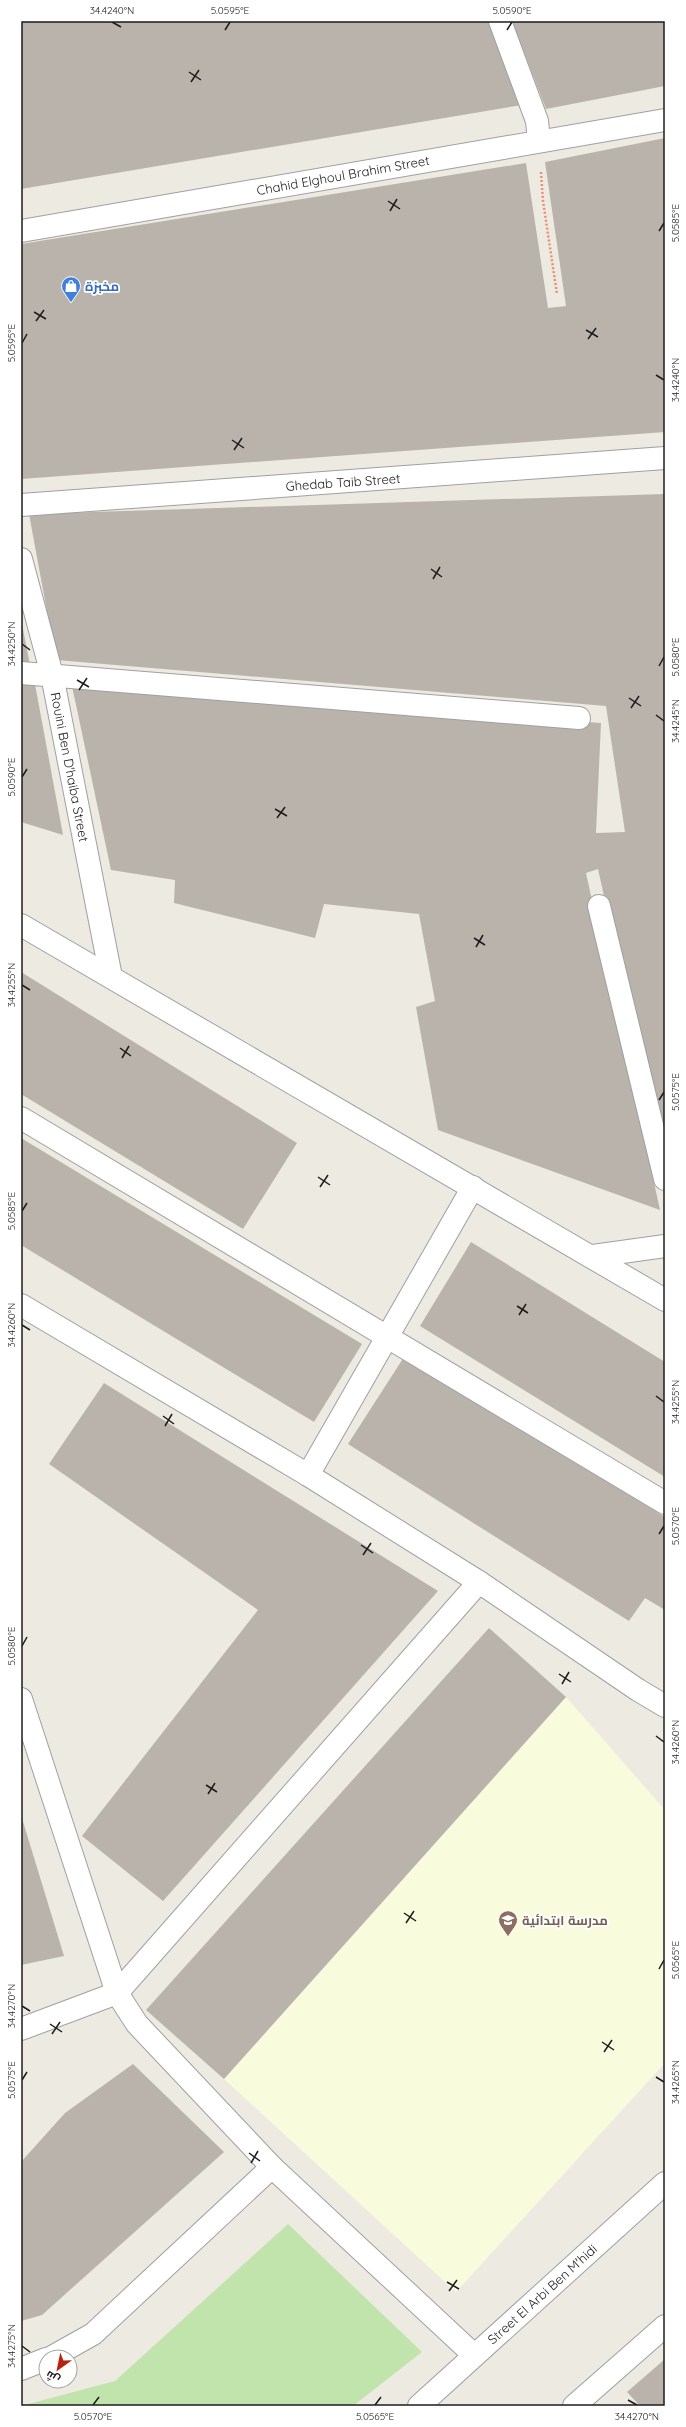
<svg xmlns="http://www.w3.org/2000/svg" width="686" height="2427" viewBox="0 0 686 2427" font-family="Quicksand,Cairo,sans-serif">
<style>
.education{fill:#f8fcdc}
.grass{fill:#c1e3ac}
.building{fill:#b9b3ac}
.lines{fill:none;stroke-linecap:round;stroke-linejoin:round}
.minor-casing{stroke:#a0a0a0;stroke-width:24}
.path{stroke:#ee8d72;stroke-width:2.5;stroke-dasharray:2 2;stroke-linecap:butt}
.minor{stroke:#fff;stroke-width:22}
.ticks{fill:none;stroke:#1c1c1c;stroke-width:1.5}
.labels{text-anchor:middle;stroke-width:3.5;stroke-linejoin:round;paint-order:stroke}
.street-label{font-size:13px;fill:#1c1c1c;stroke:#fff}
.shop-label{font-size:13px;font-weight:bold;fill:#366cbe;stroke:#fff;text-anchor:start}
.education-label{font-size:13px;font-weight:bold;fill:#785e54;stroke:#fff;text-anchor:start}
.neatline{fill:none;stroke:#1c1c1c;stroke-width:1.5}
.ticks-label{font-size:10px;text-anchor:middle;fill:#1c1c1c}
</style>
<rect width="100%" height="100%" fill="#edeae2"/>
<polygon class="education" points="566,1697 665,1810 665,2063 456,2292 224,2079"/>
<polygon class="grass" points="288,2224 422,2352 353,2406 21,2406 115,2381"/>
<g class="building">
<polygon points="21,21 489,21 522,105 21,189"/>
<polygon points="512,21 665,21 665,86 546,109"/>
<polygon points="665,138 665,432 21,479 21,244 526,163 548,308 566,306 545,162"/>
<polygon points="665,494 665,1170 598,869 586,873 660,1210 438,1130 416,1007 435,1001 419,914 324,904 315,938 174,903 175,880 111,870 72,686 601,723 596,833 625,832 606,706 56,660 29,514"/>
<polygon points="21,624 22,624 31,670 21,669"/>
<polygon points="21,678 34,679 63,835 21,822"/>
<polygon points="21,972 297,1143 243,1229 21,1094"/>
<polygon points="21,1138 362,1344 314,1422 21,1245"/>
<polygon points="471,1242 665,1362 665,1477 420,1326"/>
<polygon points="404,1357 665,1517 665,1610 645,1598 629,1621 348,1444"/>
<polygon points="104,1383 438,1591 163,1901 82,1836 258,1610 49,1464"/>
<polygon points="489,1628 566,1697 224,2079 146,2010"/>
<polygon points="21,1815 64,1956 21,1965"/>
<polygon points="133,2064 224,2152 42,2315 21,2321 21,2162 65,2113"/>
<polygon points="665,2359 665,2406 640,2406 627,2392"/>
</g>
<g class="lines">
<g class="minor-casing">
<g id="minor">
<polyline points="500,21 537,121 539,141"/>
<polyline points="21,231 665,120"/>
<polyline points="21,505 665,458"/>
<polyline points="21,559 52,675 111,977"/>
<polyline points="21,673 579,718"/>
<polyline points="599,906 665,1179"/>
<polyline points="21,925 665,1300"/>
<polyline points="21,1118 665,1503"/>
<polyline points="593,1256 665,1246"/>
<polyline points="21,1305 308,1475 479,1582 638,1690 665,1706"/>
<polyline points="308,1475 473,1187"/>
<polyline points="21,1699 117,1993 137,2024 272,2167 474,2355"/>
<polyline points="21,2029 117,1993 479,1582"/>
<polyline points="52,2357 93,2334 272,2167"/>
<polyline points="21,2369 46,2359"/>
<polyline points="419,2406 665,2183"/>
<polyline points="574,2406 665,2326"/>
</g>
</g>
<polyline class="path" points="541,172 543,201 557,294"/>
<use href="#minor" class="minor"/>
</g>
<path class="ticks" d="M112 22 121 27M225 30 230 22M507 30 512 22M189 72 201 80M191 82 199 70M388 201 400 209M390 211 397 199M659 231 664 223M34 312 46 319M36 321 44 310M586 330 598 337M588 339 596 328M22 343 27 334M656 375 664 380M232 440 244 448M234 450 242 438M431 569 442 577M433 579 440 567M22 644 30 650M659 666 664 657M77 680 89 687M79 690 87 678M629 698 641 706M631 708 639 696M656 715 664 721M22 777 27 769M275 809 287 816M277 818 285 807M474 938 485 945M476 947 483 935M22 985 30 990M120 1048 131 1056M122 1058 129 1046M659 1100 664 1092M318 1177 330 1185M320 1187 328 1175M22 1211 27 1203M517 1306 528 1313M519 1315 526 1304M22 1325 30 1330M656 1396 664 1402M163 1416 174 1424M165 1426 172 1414M659 1534 664 1526M361 1545 373 1553M363 1555 371 1543M22 1646 27 1637M559 1674 571 1682M562 1684 569 1672M656 1736 664 1742M206 1785 217 1792M208 1794 215 1783M404 1913 416 1921M406 1923 414 1911M659 1969 664 1960M22 2006 30 2011M50 2024 62 2032M52 2034 60 2022M602 2042 614 2050M604 2052 612 2040M656 2077 664 2082M22 2080 27 2072M249 2153 260 2161M251 2163 258 2151M447 2282 459 2289M449 2291 457 2280M22 2346 30 2352M628 2400 637 2405M93 2405 99 2397M375 2405 381 2397"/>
<defs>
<g id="shop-pin" transform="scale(1)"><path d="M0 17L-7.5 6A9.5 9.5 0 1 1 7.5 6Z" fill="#3f7fe0" stroke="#fff"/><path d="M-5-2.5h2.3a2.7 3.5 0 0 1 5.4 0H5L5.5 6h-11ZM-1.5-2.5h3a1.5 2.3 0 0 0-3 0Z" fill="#fff"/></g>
<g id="school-pin" transform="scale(1)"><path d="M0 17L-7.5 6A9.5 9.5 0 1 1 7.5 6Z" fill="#8d6e63" stroke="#fff"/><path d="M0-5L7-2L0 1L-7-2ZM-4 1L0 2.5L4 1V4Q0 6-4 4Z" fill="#fff"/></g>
</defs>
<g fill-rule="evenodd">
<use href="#shop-pin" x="71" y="286"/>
<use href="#school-pin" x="508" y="1920"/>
</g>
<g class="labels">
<g class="street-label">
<text transform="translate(343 175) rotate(-10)" y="5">Chahid Elghoul Brahim Street</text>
<text transform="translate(343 482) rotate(-4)" y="5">Ghedab Taib Street</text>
<text transform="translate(70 767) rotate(79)" y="5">Rouini Ben D'haiba Street</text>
<text transform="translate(542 2294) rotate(-42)" y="5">Street El Arbi Ben M'hidi</text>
</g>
<g class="shop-label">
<text x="85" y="291">مخبزة</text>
</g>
<g class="education-label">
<text x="522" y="1925">مدرسة ابتدائية</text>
</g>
</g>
<rect width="686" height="2427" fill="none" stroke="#ffffff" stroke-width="44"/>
<g transform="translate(58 2369) rotate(213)"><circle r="19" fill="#ffffff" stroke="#a4a4a4"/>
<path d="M0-3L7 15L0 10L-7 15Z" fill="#b82310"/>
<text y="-6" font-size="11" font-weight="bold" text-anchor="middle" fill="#1c1c1c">ش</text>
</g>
<rect x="22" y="22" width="642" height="2383" class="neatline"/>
<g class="ticks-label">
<text x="112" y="14">34.4240°N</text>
<text x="230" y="14">5.0595°E</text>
<text x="512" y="14">5.0590°E</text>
<text transform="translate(675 223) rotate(-90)" y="4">5.0585°E</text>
<text transform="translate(11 343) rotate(-90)" y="4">5.0595°E</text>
<text transform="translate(675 380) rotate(-90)" y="4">34.4240°N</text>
<text transform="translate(11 644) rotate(-90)" y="4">34.4250°N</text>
<text transform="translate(675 657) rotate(-90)" y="4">5.0580°E</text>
<text transform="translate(675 721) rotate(-90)" y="4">34.4245°N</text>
<text transform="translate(11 777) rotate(-90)" y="4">5.0590°E</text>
<text transform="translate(11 985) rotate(-90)" y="4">34.4255°N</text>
<text transform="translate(675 1092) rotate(-90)" y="4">5.0575°E</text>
<text transform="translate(11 1211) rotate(-90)" y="4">5.0585°E</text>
<text transform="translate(11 1325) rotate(-90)" y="4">34.4260°N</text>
<text transform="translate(675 1402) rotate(-90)" y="4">34.4255°N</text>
<text transform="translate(675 1526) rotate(-90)" y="4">5.0570°E</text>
<text transform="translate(11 1646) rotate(-90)" y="4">5.0580°E</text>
<text transform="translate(675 1742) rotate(-90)" y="4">34.4260°N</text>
<text transform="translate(675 1960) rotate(-90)" y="4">5.0565°E</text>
<text transform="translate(11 2006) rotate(-90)" y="4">34.4270°N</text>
<text transform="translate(11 2080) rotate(-90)" y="4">5.0575°E</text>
<text transform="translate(675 2082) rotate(-90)" y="4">34.4265°N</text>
<text transform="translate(11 2346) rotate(-90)" y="4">34.4275°N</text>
<text x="93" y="2420">5.0570°E</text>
<text x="375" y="2420">5.0565°E</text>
<text x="637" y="2420">34.4270°N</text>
</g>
</svg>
